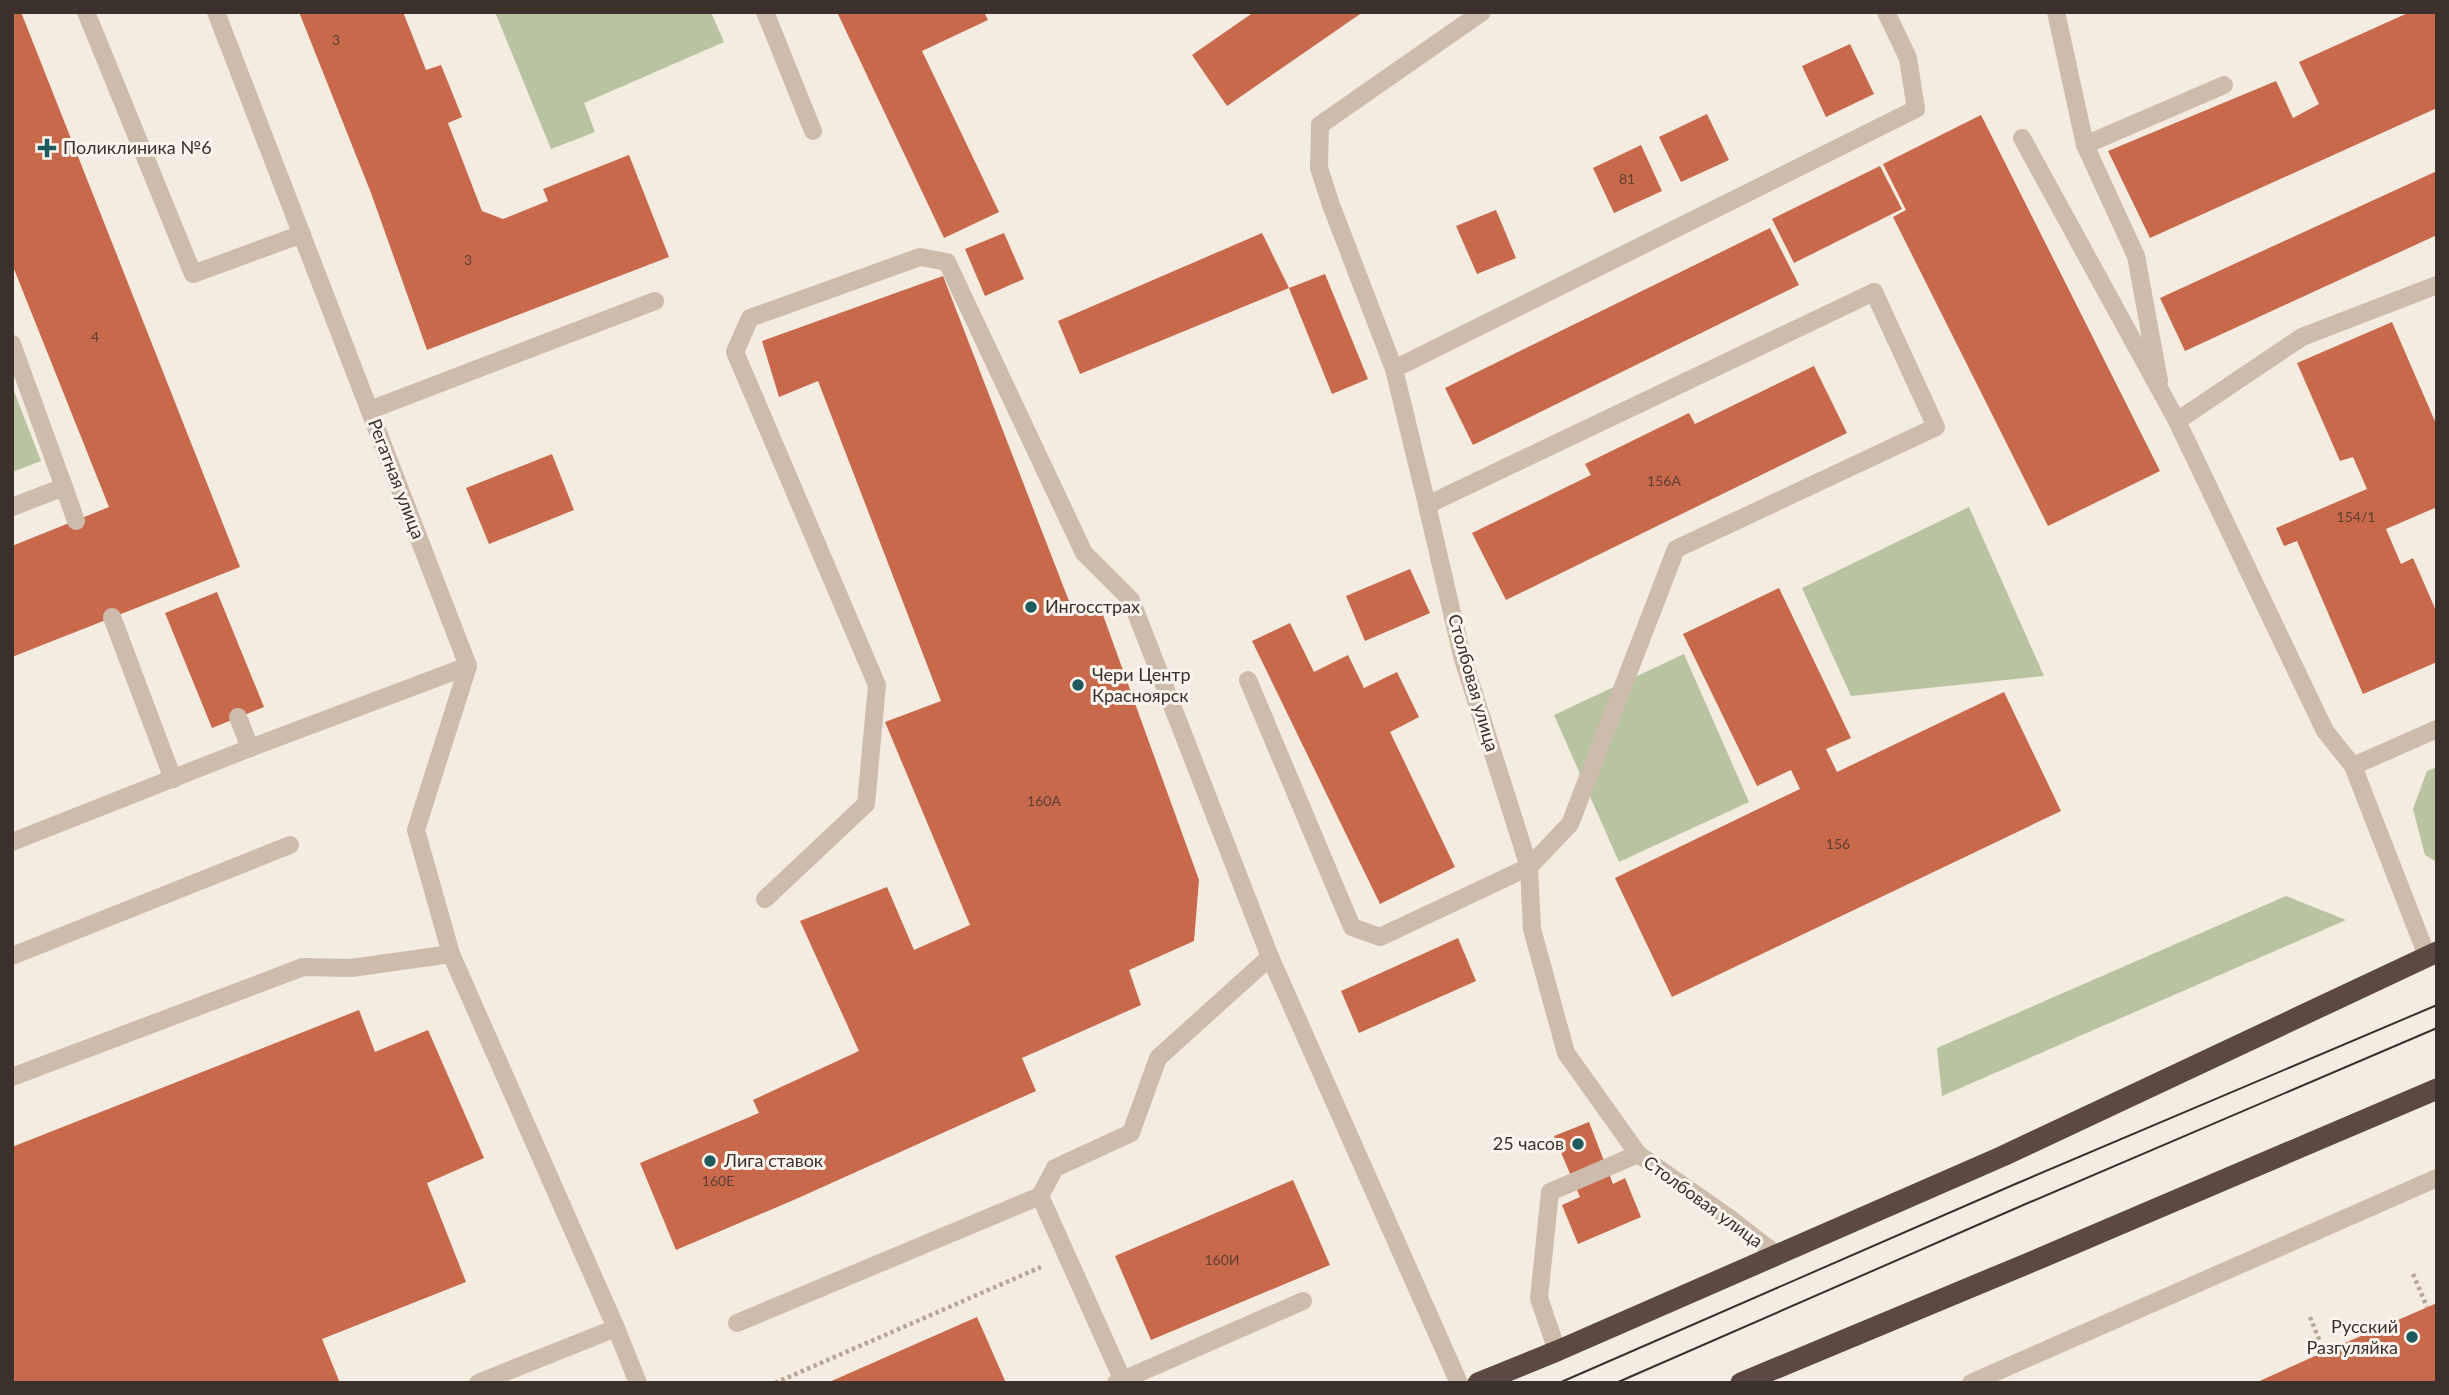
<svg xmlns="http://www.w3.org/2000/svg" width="2449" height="1395" viewBox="0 0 2449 1395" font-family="Lato,sans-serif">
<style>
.green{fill:#b8c4a0}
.building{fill:#c8694b}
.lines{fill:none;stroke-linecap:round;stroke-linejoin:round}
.path{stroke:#b9a596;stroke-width:4.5;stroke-dasharray:3.5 3.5;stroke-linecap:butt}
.lane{stroke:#cdbbac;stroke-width:18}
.street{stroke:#cdbbac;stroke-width:18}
.highway{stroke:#5c4a42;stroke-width:21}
.tram{stroke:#3b302b;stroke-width:2}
.poi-dot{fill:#1f5a5e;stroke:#fbf5ee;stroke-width:2.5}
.labels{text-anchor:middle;stroke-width:6;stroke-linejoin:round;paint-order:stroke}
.number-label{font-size:14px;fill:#5e3e33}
.poi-label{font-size:18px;fill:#3b302b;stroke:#fbf5ee;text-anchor:start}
.street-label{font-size:18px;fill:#3b302b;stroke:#fbf5ee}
</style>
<rect width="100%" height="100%" fill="#f4ebe1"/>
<g class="green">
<polygon points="495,12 711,12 724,42 584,103 595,132 551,149"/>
<polygon points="12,386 41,461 12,472"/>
<polygon points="1969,507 2044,676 1851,696 1802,588"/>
<polygon points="1684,654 1749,802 1619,862 1554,715"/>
<polygon points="2437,767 2437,862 2425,855 2413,809 2427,771"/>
<polygon points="2286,896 2346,920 1942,1096 1937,1048"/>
</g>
<g class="building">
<polygon points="12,12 21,12 240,567 12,657 12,546 109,507 12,264"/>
<polygon points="299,12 403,12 426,70 441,65 462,117 448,123 482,211 503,219 548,201 543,189 629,155 669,257 427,350 371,193"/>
<polygon points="837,12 984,12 988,20 922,51 999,212 944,238"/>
<polygon points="1254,12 1363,12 1227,106 1192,55"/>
<polygon points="2410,12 2437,12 2437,108 2150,238 2108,151 2276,81 2293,118 2319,104 2299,62"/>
<polygon points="1850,44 1874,94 1826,117 1802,66"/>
<polygon points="1707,114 1729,160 1681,182 1659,137"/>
<polygon points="1981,115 2160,471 2048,526 1893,217 1906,210 1883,164"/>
<polygon points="1641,145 1662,191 1614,213 1593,168"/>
<polygon points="1880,166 1902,209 1794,263 1772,219"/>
<polygon points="2437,171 2437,235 2185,351 2160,298"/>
<polygon points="1496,210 1516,258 1477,274 1456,226"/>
<polygon points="1770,228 1799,285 1473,445 1445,388"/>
<polygon points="1004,233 1024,279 985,296 965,249"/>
<polygon points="1262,233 1289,288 1325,274 1368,379 1332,394 1289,288 1080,374 1058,321"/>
<polygon points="943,276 1074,614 1099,604 1199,880 1194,941 1129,970 1141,1005 1022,1058 1036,1091 796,1199 676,1250 640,1163 759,1113 753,1100 859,1051 800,921 887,887 914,950 970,925 885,722 941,701 818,381 779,397 762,341"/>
<polygon points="2392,322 2437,426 2437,507 2386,529 2401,564 2413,558 2437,613 2437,662 2363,694 2297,541 2284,546 2276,528 2367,489 2353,457 2340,461 2297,363"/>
<polygon points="1814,366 1847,433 1506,600 1472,533 1591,475 1585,464 1689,413 1695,424"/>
<polygon points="552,454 574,510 489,544 466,488"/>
<polygon points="1410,569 1430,613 1365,641 1346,596"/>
<polygon points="1779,588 1851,738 1826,749 1837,772 2004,692 2061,811 1672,997 1615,878 1800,789 1791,770 1757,786 1683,634"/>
<polygon points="217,592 264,707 212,728 165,613"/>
<polygon points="1290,623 1314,672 1348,655 1364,688 1397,672 1419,717 1390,732 1455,867 1380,904 1252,641"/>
<polygon points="1458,938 1476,981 1359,1033 1341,991"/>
<polygon points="359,1010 375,1052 428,1030 484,1158 427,1183 466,1282 322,1339 340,1383 12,1383 12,1147"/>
<polygon points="1589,1122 1613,1184 1625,1178 1641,1217 1578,1244 1562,1205 1580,1197 1554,1136"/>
<polygon points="1293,1180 1330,1265 1151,1340 1115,1256"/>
<polygon points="2437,1303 2437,1383 2255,1383 2324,1352"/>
<polygon points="977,1317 1006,1383 827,1383"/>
</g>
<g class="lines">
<g class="path">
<polyline points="2413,1274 2427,1307"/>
<polyline points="2310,1317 2324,1352"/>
<polyline points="775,1383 1041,1267"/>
</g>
<g class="lane">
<polyline points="86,12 193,274 302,234"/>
<polyline points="765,12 813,131"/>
<polyline points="2056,12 2085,145 2136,256 2159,381"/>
<polyline points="2022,138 2177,421 2325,731 2353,766 2427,956"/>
<polyline points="2085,145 2224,85"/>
<polyline points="12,344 64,487"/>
<polyline points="1394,369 1916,109 1908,58 1886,12"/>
<polyline points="370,410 655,301"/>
<polyline points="2177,421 2302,337 2437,285"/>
<polyline points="1427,505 1394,369 1331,205 1319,168 1320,125 1482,12"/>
<polyline points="12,507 64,487 76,521"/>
<polyline points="112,617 173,779"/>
<polyline points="1248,680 1352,927 1380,937 1529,867 1570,824 1676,549 1936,427 1874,292"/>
<polyline points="238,717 250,748"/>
<polyline points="2353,766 2437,729"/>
<polyline points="765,899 866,804 877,685 735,352 750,318 920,257 947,262 1084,553 1131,600 1270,957 1459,1383"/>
<polyline points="12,956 290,845"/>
<polyline points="12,1077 303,967 351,968 451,954 616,1328 638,1383"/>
<polyline points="1040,1196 1055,1168 1131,1133 1158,1058 1270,957"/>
<polyline points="737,1323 1040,1196 1124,1383"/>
<polyline points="1557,1351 1539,1298 1550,1192 1638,1154"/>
<polyline points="478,1383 616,1328"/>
<polyline points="1116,1383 1303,1301"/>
</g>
<g class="street">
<polyline points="216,12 468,666 416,830 451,954"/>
<polyline points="12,842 250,748 468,666"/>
<polyline points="1777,1255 1728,1217 1638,1154 1566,1053 1532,929 1529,867 1462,656 1427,505 1874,292"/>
<polyline points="1971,1383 2437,1178"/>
</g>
<g class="highway">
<polyline points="1478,1383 1557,1351 2003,1156 2437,952"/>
<polyline points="1741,1383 2043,1257 2437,1089"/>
</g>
<g class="tram">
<polyline points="1559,1383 2013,1185 2437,1005"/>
<polyline points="1616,1383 2021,1206 2437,1028"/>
</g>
</g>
<g class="poi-dot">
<path d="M43.5 137.5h7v7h7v7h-7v7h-7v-7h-7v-7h7z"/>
<circle cx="1031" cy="607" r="7"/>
<circle cx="1078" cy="685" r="7"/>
<circle cx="1578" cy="1144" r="7"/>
<circle cx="710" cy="1161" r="7"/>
<circle cx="2412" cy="1337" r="7"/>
</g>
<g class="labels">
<g class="number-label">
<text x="336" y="45">3</text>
<text x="1627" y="184">81</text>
<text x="468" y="265">3</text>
<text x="95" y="342">4</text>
<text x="1664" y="486">156А</text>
<text x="2356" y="522">154/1</text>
<text x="1044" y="806">160А</text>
<text x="1838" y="849">156</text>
<text x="718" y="1186">160Е</text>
<text x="1222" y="1265">160И</text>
</g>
<g class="poi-label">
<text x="63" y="154">Поликлиника №6</text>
<text x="1045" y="613">Ингосстрах</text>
<text x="1092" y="681">Чери Центр<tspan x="1092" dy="21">Красноярск</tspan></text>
<text x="1564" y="1150" text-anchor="end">25 часов</text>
<text x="724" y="1167">Лига ставок</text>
<text x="2398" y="1333" text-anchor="end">Русский<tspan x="2398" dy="21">Разгуляйка</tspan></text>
</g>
<g class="street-label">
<text transform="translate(396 479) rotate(69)" y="6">Регатная улица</text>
<text transform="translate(1473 683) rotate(74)" y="6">Столбовая улица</text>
<text transform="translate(1703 1202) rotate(36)" y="6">Столбовая улица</text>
</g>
</g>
<rect width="2449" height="1395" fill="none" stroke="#3b302b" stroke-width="28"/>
</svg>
